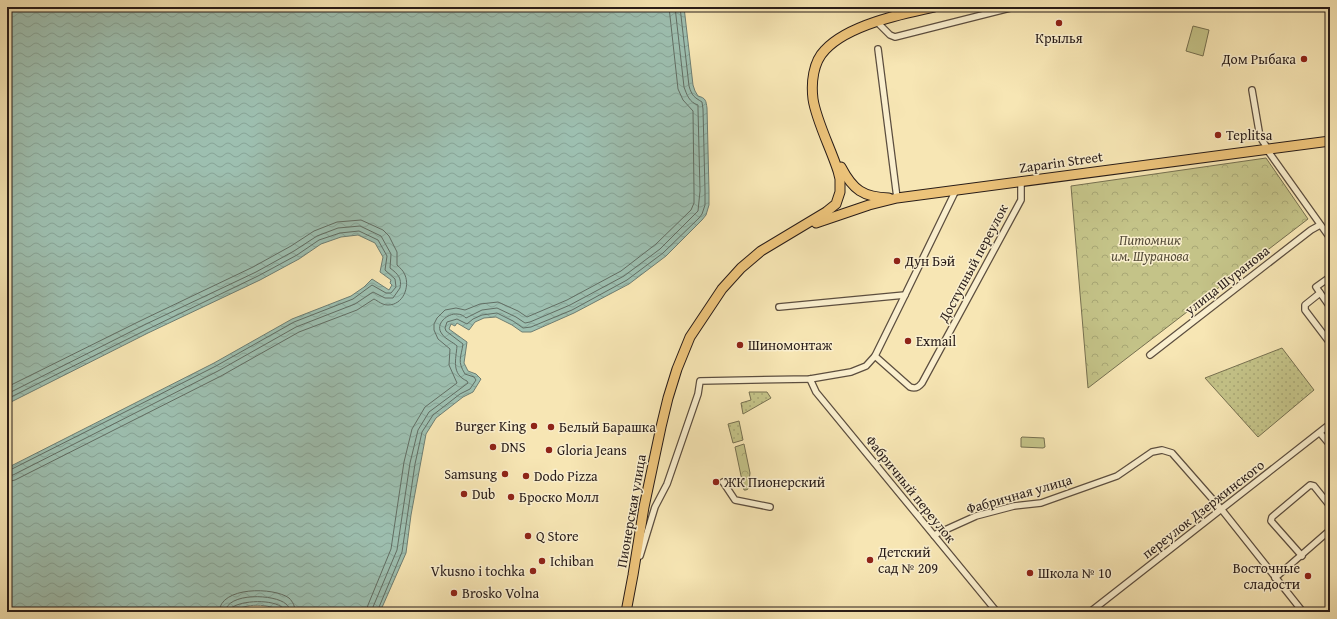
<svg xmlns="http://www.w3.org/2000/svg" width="1337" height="619" viewBox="0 0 1337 619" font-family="'Gentium Book Plus',serif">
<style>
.grass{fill:url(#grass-dots);stroke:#767050}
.forest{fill:url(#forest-crowns);stroke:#767050}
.garden{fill:#c4c388;stroke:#767050}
.water{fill:url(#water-waves);stroke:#6e7e73}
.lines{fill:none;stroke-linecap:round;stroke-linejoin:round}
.shore{stroke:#626e64;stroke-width:1}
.minor-casing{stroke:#5c4e3f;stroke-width:8}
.primary-casing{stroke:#281c18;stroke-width:11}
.minor{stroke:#faefce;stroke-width:5.5}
.primary{stroke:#ecc37a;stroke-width:9}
.poi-dot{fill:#8f2418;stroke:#faefce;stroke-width:1.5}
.labels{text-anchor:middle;stroke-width:3;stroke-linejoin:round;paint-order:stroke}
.poi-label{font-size:14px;fill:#281c18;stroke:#faefce;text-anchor:start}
.street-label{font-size:14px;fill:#281c18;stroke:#faefce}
.park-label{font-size:14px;font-style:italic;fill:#574e3a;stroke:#faefce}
</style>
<defs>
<pattern id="grass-dots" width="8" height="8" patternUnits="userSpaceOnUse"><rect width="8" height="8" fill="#c4c388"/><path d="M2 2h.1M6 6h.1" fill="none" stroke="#a8a775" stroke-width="1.8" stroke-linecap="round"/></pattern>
<pattern id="forest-crowns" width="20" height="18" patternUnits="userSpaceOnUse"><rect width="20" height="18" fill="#c4c388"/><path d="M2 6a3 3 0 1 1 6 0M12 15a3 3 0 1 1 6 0" fill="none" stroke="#a8a775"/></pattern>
<pattern id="water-waves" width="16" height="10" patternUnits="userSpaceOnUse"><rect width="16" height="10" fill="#9dbfb0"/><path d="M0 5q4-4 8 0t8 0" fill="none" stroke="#87a497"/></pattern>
</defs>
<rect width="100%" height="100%" fill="#f7e6b4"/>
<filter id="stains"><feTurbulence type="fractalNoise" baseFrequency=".005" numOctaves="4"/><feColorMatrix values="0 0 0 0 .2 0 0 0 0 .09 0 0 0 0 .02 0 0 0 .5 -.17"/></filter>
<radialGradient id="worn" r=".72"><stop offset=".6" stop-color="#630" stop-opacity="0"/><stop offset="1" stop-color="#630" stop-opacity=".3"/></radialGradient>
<g class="grass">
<polygon points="1282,348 1314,390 1258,437 1205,378"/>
<polygon points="749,392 767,392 771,398 743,414 741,403 751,400"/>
<polygon points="739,421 743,440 733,443 728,424"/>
</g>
<g class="forest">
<polygon points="1266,158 1308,219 1088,388 1071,186"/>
<polygon points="744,444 750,473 748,489 746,490 744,490 735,447"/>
</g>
<g class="garden">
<polygon points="1193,26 1209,30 1203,56 1186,51"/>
<polygon points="1022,437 1044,438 1045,447 1043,448 1021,447 1021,438"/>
</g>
<path class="water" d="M7 7H684L693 85 695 91 698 96C706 98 706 101 707 108L709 191V205L706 215 702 220 666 256 629 284 574 313 531 332H522L512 325 496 317 484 318 475 322 469 330 457 323 455 326 451 324 449 329 467 342 464 363 468 371 476 374 481 379 473 392 463 397 436 418 426 434 411 515 406 553 380 612H283C268 603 246 603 232 612H7V468L214 363 292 319 351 296 364 287 372 279 389 290 392 285 390 283 391 280 380 272 383 257 375 243 358 235 341 237 321 244 299 259 260 280 148 333 7 404Z"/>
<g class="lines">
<g class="shore">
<path d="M7 387 142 320 253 267 291 246 314 231 337 222 361 220 383 230 389 236 397 252V265C400 268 403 270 405 275 410 287 403 305 388 305 382 305 378 301 374 299L357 310 299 332 221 376 15 480 7 482"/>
<path d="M7 394 144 325 256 272 294 251 317 236 338 228 360 226 381 236 391 254 390 268C398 274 402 278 400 288L393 298H385L373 292 355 304 296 327 218 371 13 475 7 476"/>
<polyline points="7,399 146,330 258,276 297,255 319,240 340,233 359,231 378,240 387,256 385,270 395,279 396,287 391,293 386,293 372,285 353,299 294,322 216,366 10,470 7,471"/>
<path d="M219 612C220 586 274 587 289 598 293 602 295 606 295 612"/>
<path d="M225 612C227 592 275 594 286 604 289 606 289 609 289 612"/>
<path d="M230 612 231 608C242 600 273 599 283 608L284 612"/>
<polyline points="366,612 368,605 391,549 404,462 412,429 425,407 457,383 449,365 450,349 438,339 434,330 434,324 437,318 445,310 456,308 465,310 480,304 498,302 518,311 527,317 567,300 621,271 656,244 691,210 694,203 694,191 693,111 683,100 678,89 669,7"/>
<path d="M372 612 373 607 397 550 410 463 418 430 429 412 468 383 467 381C451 374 456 359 457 346 453 342 445 339 442 334 434 324 448 313 457 314 461 314 464 316 466 318L482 310 497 308 516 317 525 323 530 322 570 305 624 276 660 249 698 211 700 191 698 109V105C689 102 687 95 684 87L675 7"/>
<path d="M377 612 402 552 415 464 422 432 433 415 460 394 470 389 476 380 474 377 465 374C457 361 461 358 463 344L446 331 445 328 447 322 457 319 467 324 473 319 482 315 497 313 513 321 523 328 531 327 572 310 627 280 663 253 699 218 702 214 705 205V191L703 109 702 102C694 97 692 96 689 86L680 7"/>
</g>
<g class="minor-casing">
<g id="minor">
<polyline points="877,22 890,35 895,37 1014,7"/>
<polyline points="878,49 897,198"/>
<polyline points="1252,90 1260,137 1268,149 1268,151 1330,238"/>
<polyline points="1330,277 1316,287 1330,307"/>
<polyline points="1320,293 1305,305 1305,310 1330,343"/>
<polyline points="779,307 905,295 956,190"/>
<polyline points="1150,355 1311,230 1320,225"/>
<path d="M875 356 910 387C915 389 918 388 922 383L1021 200V182"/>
<polyline points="810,379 816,392 997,612"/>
<polyline points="1320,433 1330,445"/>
<polyline points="723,482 735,500 770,507"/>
<polyline points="934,535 976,516 1014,506 1041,503 1117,476 1152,452 1162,450 1172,453 1222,510 1303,612"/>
<polyline points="640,556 655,507 667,484 698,394 700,381 810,379 851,372 866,366 875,356 905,295"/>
<polyline points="1302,556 1271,521 1272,517 1310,485 1314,486 1330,506"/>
<polyline points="1275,578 1330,530"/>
<polyline points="1090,612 1330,424"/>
</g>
</g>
<g class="primary-casing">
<g id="primary">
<path d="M841 167C853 190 863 197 889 198"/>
<polyline points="816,223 869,205 897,198 1330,141"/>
<path d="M626 612 633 575 644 507 661 427 668 398 677 369 690 337 722 289 741 268 761 251 826 212 836 204 840 192V179L838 171C831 149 816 120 813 99 811 83 813 62 825 50 848 25 901 14 934 7"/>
</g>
</g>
<use href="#minor" class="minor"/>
<use href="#primary" class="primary"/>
</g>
<g class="poi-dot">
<circle cx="1059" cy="23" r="4"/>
<circle cx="1304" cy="59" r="4"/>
<circle cx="1218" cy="135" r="4"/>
<circle cx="897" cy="261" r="4"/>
<circle cx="908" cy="341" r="4"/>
<circle cx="740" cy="345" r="4"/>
<circle cx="534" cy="426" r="4"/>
<circle cx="551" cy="427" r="4"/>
<circle cx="493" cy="447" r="4"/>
<circle cx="549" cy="450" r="4"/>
<circle cx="505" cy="474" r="4"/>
<circle cx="526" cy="476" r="4"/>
<circle cx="716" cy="482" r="4"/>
<circle cx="464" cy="494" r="4"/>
<circle cx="511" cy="497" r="4"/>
<circle cx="528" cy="536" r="4"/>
<circle cx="870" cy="560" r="4"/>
<circle cx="542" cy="561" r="4"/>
<circle cx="533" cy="571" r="4"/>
<circle cx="1030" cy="573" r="4"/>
<circle cx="1308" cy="576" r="4"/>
<circle cx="454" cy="593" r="4"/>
</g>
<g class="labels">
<g class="poi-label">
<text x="1059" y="43" text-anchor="middle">Крылья</text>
<text x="1296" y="64" text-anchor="end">Дом Рыбака</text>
<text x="1226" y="140">Teplitsa</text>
<text x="905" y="266">Дун Бэй</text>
<text x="916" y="346">Exmail</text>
<text x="748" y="350">Шиномонтаж</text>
<text x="526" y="431" text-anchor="end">Burger King</text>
<text x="559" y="432">Белый Барашка</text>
<text x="501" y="452">DNS</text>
<text x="557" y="455">Gloria Jeans</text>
<text x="497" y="479" text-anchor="end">Samsung</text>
<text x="534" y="481">Dodo Pizza</text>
<text x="724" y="487">ЖК Пионерский</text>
<text x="472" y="499">Dub</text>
<text x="519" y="502">Броско Молл</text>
<text x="536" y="541">Q Store</text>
<text x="878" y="557">Детский<tspan x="878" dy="16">сад № 209</tspan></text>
<text x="550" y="566">Ichiban</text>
<text x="1300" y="573" text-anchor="end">Восточные<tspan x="1300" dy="16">сладости</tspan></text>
<text x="525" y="576" text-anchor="end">Vkusno i tochka</text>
<text x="1038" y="578">Школа № 10</text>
<text x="462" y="598">Brosko Volna</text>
</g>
<g class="street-label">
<text transform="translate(1061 162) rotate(-8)" y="5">Zaparin Street</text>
<text transform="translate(973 263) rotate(-62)" y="5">Доступный переулок</text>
<text transform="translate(1227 280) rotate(-38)" y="5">улица Шуранова</text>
<text transform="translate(911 489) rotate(51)" y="5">Фабричный переулок</text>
<text transform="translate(1019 494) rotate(-16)" y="5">Фабричная улица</text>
<text transform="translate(1203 509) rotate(-38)" y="5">переулок Дзержинского</text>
<text transform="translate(631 511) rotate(-80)" y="5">Пионерская улица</text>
</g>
<g class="park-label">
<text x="1150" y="245">Питомник<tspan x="1150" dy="16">им. Шуранова</tspan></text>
</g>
</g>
<rect width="1337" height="619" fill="none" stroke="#f7e6b4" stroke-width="24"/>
<rect x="8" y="8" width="1321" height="603" fill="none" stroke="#281c18" stroke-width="2"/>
<rect x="12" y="12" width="1313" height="595" fill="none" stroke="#281c18"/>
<rect width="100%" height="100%" filter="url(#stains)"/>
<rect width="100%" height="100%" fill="url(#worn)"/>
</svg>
